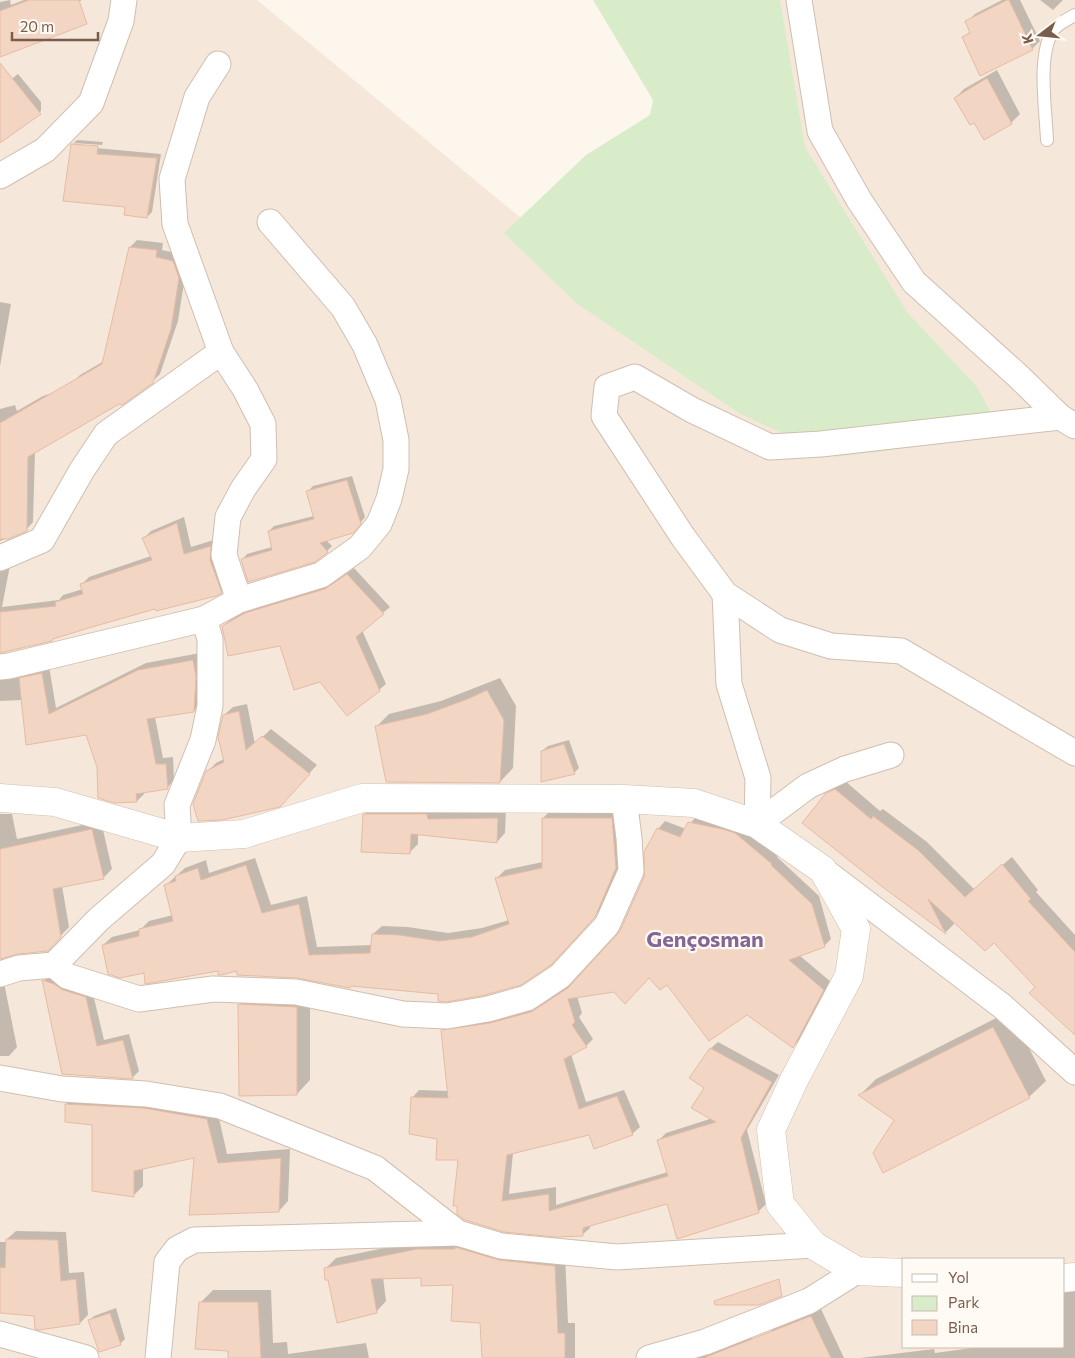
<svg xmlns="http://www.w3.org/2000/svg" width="1075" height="1358" viewBox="0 0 1075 1358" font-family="Commissioner,sans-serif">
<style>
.residential{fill:#f5e8da;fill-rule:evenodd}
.green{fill:#d8ecc9}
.shadow{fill:#0003}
.building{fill:#f3d5c3;stroke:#e6bba3}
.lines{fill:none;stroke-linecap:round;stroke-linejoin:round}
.service-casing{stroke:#d1beb0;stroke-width:14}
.minor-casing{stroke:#d1beb0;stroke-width:27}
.tertiary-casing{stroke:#d1beb0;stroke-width:29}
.service{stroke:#fff;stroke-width:12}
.minor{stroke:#fff;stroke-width:25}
.tertiary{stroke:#fff;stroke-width:28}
.labels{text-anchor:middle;stroke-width:4.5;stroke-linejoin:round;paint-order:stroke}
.district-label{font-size:22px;font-weight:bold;fill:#846695;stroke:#fffaf3}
</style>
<rect width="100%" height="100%" fill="#fdf6ec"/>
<path class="residential" d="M0 0H257L717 380 753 157 739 0H1075V1358H0ZM904 1259H1064V1347H904Z"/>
<polygon class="green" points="593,0 780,0 805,147 907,312 977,387 1001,430 892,450 836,457 740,414 576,303 504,233 586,155 650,115 653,100"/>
<g class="shadow">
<polygon points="10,0 11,5 24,0 82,0 0,45 0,2"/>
<polygon points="1002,0 1020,0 1040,41 1032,49 964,37 971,31 967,22 975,14"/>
<polygon points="1040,0 1063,0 1053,10"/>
<polygon points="997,70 1020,114 1011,123 975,121 955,98 964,89"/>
<polygon points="18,74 41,102 41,111 0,142 0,88"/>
<polygon points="77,140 103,142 102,145 74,143 74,146 161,154 152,212 147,217 126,206 65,200 71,146"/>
<polygon points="137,240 163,243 162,250 180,254 186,270 178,321 160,374 152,382 119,403 35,452 33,522 26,530 0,541 0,409 15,405 17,411 43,396 88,382 74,381 80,375 104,361 130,247"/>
<polygon points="0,302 11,304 0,366"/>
<polygon points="352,476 365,517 358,526 326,540 332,546 327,551 242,560 247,554 272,547 269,531 274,526 314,516 307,492 313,486"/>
<polygon points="184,517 191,547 217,539 228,585 221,592 156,608 0,651 0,563 10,565 2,607 59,600 63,595 83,589 82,584 89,577 151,556 144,538 151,531"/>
<polygon points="354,568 390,607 362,630 386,684 379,690 320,680 280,644 223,626 230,620 252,607 333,583"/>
<polygon points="200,653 201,703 194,711 155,717 163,758 173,757 174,780 167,788 144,791 144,794 137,801 98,767 87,733 27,744 22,700 0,701 0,672 49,666 56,708 146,663"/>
<polygon points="500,678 516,706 513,768 500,782 376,727 389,714 441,701"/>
<polygon points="247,704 255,744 271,729 317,765 288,796 207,772 216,763 224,759 224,715 233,707"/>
<polygon points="569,740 579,768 574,773 542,751 548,746"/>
<polygon points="845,781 880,811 883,809 927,842 974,889 1012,857 1038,890 1036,892 1075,935 1075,1024 994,941 951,919 954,924 946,932 880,884 827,794 837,785"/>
<polygon points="373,806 506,810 505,833 497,842 418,833 418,844 409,853 364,815"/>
<polygon points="551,810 620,810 625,859 603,907 559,955 439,993 352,985 350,987 297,976 238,970 145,971 103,945 112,937 140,930 149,921 173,915 165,886 185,868 206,860 209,873 255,858 271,905 307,896 317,947 372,945 373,934 382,926 408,927 448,933 482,928 509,920 497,878 505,870 543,862 543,818"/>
<polygon points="0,814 12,814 17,839 101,821 112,869 103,878 62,886 69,927 47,950 15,953 0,958"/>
<polygon points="697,815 743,826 778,856 777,857 819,896 831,939 824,946 799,955 831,982 800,1039 793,1047 747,1014 649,976 615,990 577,996 582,1013 579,1017 593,1039 586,1046 571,1054 586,1102 624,1090 640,1127 632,1134 590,1134 513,1153 509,1194 556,1187 556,1205 668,1172 659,1140 666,1133 713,1118 706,1088 710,1049 718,1042 779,1075 747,1130 766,1204 758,1212 668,1203 590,1225 590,1228 582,1235 504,1231 459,1158 438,1138 412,1098 419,1090 449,1091 443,1031 450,1023 499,1016 540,1005 577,980 621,932 645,877 658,829 665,821 686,829"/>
<polygon points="50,974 92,990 104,1040 129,1034 139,1071 132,1078 63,1073 44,981"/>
<polygon points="0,977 3,978 17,1047 9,1056 0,1056"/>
<polygon points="253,991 310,993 310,1080 297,1094 239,1005"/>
<polygon points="1010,1011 1046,1081 1029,1097 895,1120 860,1095 876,1079"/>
<polygon points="76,1095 217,1109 227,1154 290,1149 288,1201 279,1211 195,1157 143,1167 143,1186 133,1196 93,1123 66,1104"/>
<polygon points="16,1231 66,1232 69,1273 84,1272 88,1315 80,1323 32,1262 0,1312 0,1242 7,1242 7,1239"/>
<polygon points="428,1239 565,1255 568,1323 575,1323 575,1358 483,1358 481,1322 455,1283 422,1277 383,1277 386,1301 376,1312 329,1278 325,1269 336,1258"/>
<polygon points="213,1290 271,1290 273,1343 287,1342 288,1354 366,1343 369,1358 229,1358 229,1350 200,1303"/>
<polygon points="1075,1290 1075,1358 860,1358 934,1349 935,1353 979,1347 1064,1347 1064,1291"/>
<polygon points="820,1307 844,1358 771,1358 768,1334 777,1325"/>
<polygon points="116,1308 125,1339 120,1344 89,1321 94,1316"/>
<polygon points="752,1336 751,1358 679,1358"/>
</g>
<g class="building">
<polygon points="29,0 79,0 87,24 0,57 0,11"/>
<polygon points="1007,0 1009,0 1033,50 980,76 962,37 970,33 965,21"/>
<polygon points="0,63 41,114 0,143"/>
<polygon points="987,78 1012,124 984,140 974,123 970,125 954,98"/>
<polygon points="71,144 98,146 97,154 157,158 147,218 124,215 125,207 63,201"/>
<polygon points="129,247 157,250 156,257 173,261 179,278 171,329 153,383 122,405 119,404 28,457 27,531 8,539 0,539 0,423 102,364"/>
<polygon points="347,480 361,524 353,533 320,543 328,552 315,562 248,582 241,559 272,550 268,531 314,519 306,491"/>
<polygon points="177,523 184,554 211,546 210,560 222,593 216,596 156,611 155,609 92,627 53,639 52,641 0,653 0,612 56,606 55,602 83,594 80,584 152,560 142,538"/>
<polygon points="347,574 384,614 356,637 380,691 347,716 320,682 294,690 280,646 228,656 222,626 245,613 325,589"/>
<polygon points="193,660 196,676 194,712 147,719 156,764 166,764 168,789 136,794 137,802 114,803 98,798 97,767 86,735 26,745 19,678 42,673 49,714 138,670"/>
<polygon points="487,690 504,720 500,783 386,782 375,726 427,714 470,698"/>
<polygon points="239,711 246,750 262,736 310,774 280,807 222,820 198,821 193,804 206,771 224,762 218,737 223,715"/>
<polygon points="564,744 575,774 541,782 541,751"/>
<polygon points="835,789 871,819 873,816 918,850 965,897 1002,864 1031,899 1028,901 1075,952 1075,1035 1029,993 1035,987 994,943 985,951 928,899 946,934 880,885 802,823 826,793"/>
<polygon points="363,814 427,814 428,819 498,818 497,843 411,834 410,854 361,852"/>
<polygon points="542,818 612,818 616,868 595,917 551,965 521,985 485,995 446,1002 438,1001 438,994 351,986 350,988 297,978 237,975 237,971 221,975 218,975 218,971 145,984 144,973 120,978 108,974 102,945 139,936 139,929 173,921 164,885 176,881 175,876 198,868 201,880 246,865 262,913 299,904 309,955 370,953 372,934 399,935 439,941 472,937 509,924 495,878 542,868"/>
<polygon points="688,822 722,829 735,833 772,864 771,865 812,904 825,947 789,960 824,990 793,1048 747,1015 709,1041 667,985 660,990 649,978 625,1004 614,992 568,999 575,1022 572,1025 587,1047 564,1059 579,1109 617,1096 633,1135 594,1149 589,1135 507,1155 502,1201 549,1194 549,1211 668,1176 657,1140 716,1122 691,1108 704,1088 689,1078 710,1048 772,1082 741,1138 759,1213 677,1239 667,1204 583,1228 583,1236 557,1237 504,1232 465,1220 457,1214 457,1206 453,1206 458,1160 436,1160 437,1139 409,1134 411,1097 448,1098 441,1030 490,1023 531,1012 568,988 620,931 644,877 644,852 657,828 680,837"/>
<polygon points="92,829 104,879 53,889 61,937 48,951 18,954 0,959 0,849"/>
<polygon points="42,980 54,984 63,990 86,997 97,1046 123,1040 133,1079 62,1074"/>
<polygon points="238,1004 297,1007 297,1095 239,1096"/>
<polygon points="993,1027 1030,1098 883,1173 873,1153 894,1120 858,1095"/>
<polygon points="65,1104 143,1108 207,1119 218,1163 281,1158 279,1212 189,1215 194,1158 134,1171 134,1197 92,1191 92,1125 65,1122"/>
<polygon points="6,1239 58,1240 61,1281 76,1279 80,1324 39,1330 35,1329 34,1316 0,1313 0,1267 5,1268"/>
<polygon points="455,1247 499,1260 555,1266 558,1333 565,1333 565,1358 482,1358 480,1323 451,1321 453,1285 421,1286 421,1278 371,1279 377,1313 337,1323 328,1280 325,1280 324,1268 417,1249 455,1249"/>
<polygon points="779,1279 782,1296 759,1305 715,1305 714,1301"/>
<polygon points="199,1302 258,1302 261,1358 228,1358 228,1351 195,1349"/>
<polygon points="110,1313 121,1345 99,1352 88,1320"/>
<polygon points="811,1316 831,1358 706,1358 706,1357"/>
</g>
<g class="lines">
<g class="service-casing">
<path id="service" d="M1047 140C1046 111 1036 51 1055 28 1061 22 1068 19 1075 15"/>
</g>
<g class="minor-casing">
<g id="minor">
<polyline points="799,0 820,131 859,200 914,282 1018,376 1060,417 1075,426"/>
<polyline points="218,64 197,97 172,179 175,224 221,352 245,389 263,424 264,459 243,489 228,517 224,555 239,600"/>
<polyline points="0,176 45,150 91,103 121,21 124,0"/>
<polyline points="1060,417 821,444 770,447 692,410 635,377 607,387 604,416 683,537 725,594 780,630 831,646 901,651 1075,753"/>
<polyline points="0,558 42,540 82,470 106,434 221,352"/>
<polyline points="725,594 729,684 758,778 757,824"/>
<polyline points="0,667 9,666 204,619 239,600 321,575 360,547 379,524 389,499 396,469 396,440 388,400 365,345 343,307 270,222"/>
<polyline points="757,824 808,786 845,769 891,755"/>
<polyline points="823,870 1002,1006 1075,1072"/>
<polyline points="54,965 67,976 139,999 213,989 296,992 403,1014 447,1016 488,1009 527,998 560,976 607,925 631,871 629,838 624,799"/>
<polyline points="0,974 19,968 54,965 99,919 163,864 179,838 177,805 203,740 210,706 210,639 204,619"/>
<polyline points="0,1078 62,1089 146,1094 220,1106 375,1168 458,1233 501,1246 617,1257 813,1245"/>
<polyline points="0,1334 86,1358"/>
<polyline points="158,1358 167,1262 177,1249 194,1240 458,1233"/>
<polyline points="649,1358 705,1342 809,1301 857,1271"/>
</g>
</g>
<g class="tertiary-casing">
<g id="tertiary">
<polyline points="0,798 55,802 179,838 244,834 362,798 624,799 694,803 757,824 823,870 856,929 849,976 794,1080 771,1130 780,1204 813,1245 857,1271 904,1273"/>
<polyline points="1064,1278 1075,1277"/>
</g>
</g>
<use href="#service" class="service"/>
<use href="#minor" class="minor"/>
<use href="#tertiary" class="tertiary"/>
</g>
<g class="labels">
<g class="district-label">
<text x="705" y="947">Gençosman</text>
</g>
</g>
<rect x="902" y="1258" width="162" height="90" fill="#fffaf3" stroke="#cabbb1"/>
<rect x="912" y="1274" width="25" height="8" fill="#ffffff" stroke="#cabbb1"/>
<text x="948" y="1283" font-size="15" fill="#7a5c4d">Yol</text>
<rect x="912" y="1296" width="25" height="15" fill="#d8ecc9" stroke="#cabbb1"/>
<text x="948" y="1308" font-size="15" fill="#7a5c4d">Park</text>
<rect x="912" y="1320" width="25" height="15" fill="#f3d5c3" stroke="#cabbb1"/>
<text x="948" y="1333" font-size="15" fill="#7a5c4d">Bina</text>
<g transform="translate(1040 35) rotate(254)" stroke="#fffaf3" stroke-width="4" paint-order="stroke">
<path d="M0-4L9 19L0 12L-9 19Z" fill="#7a5c4d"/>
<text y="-8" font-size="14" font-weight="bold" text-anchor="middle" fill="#7a5c4d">K</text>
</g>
<path d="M12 32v8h86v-8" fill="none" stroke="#7a5c4d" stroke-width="2.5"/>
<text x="20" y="32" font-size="15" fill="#7a5c4d" stroke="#fffaf3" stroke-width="4" paint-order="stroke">20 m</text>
</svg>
